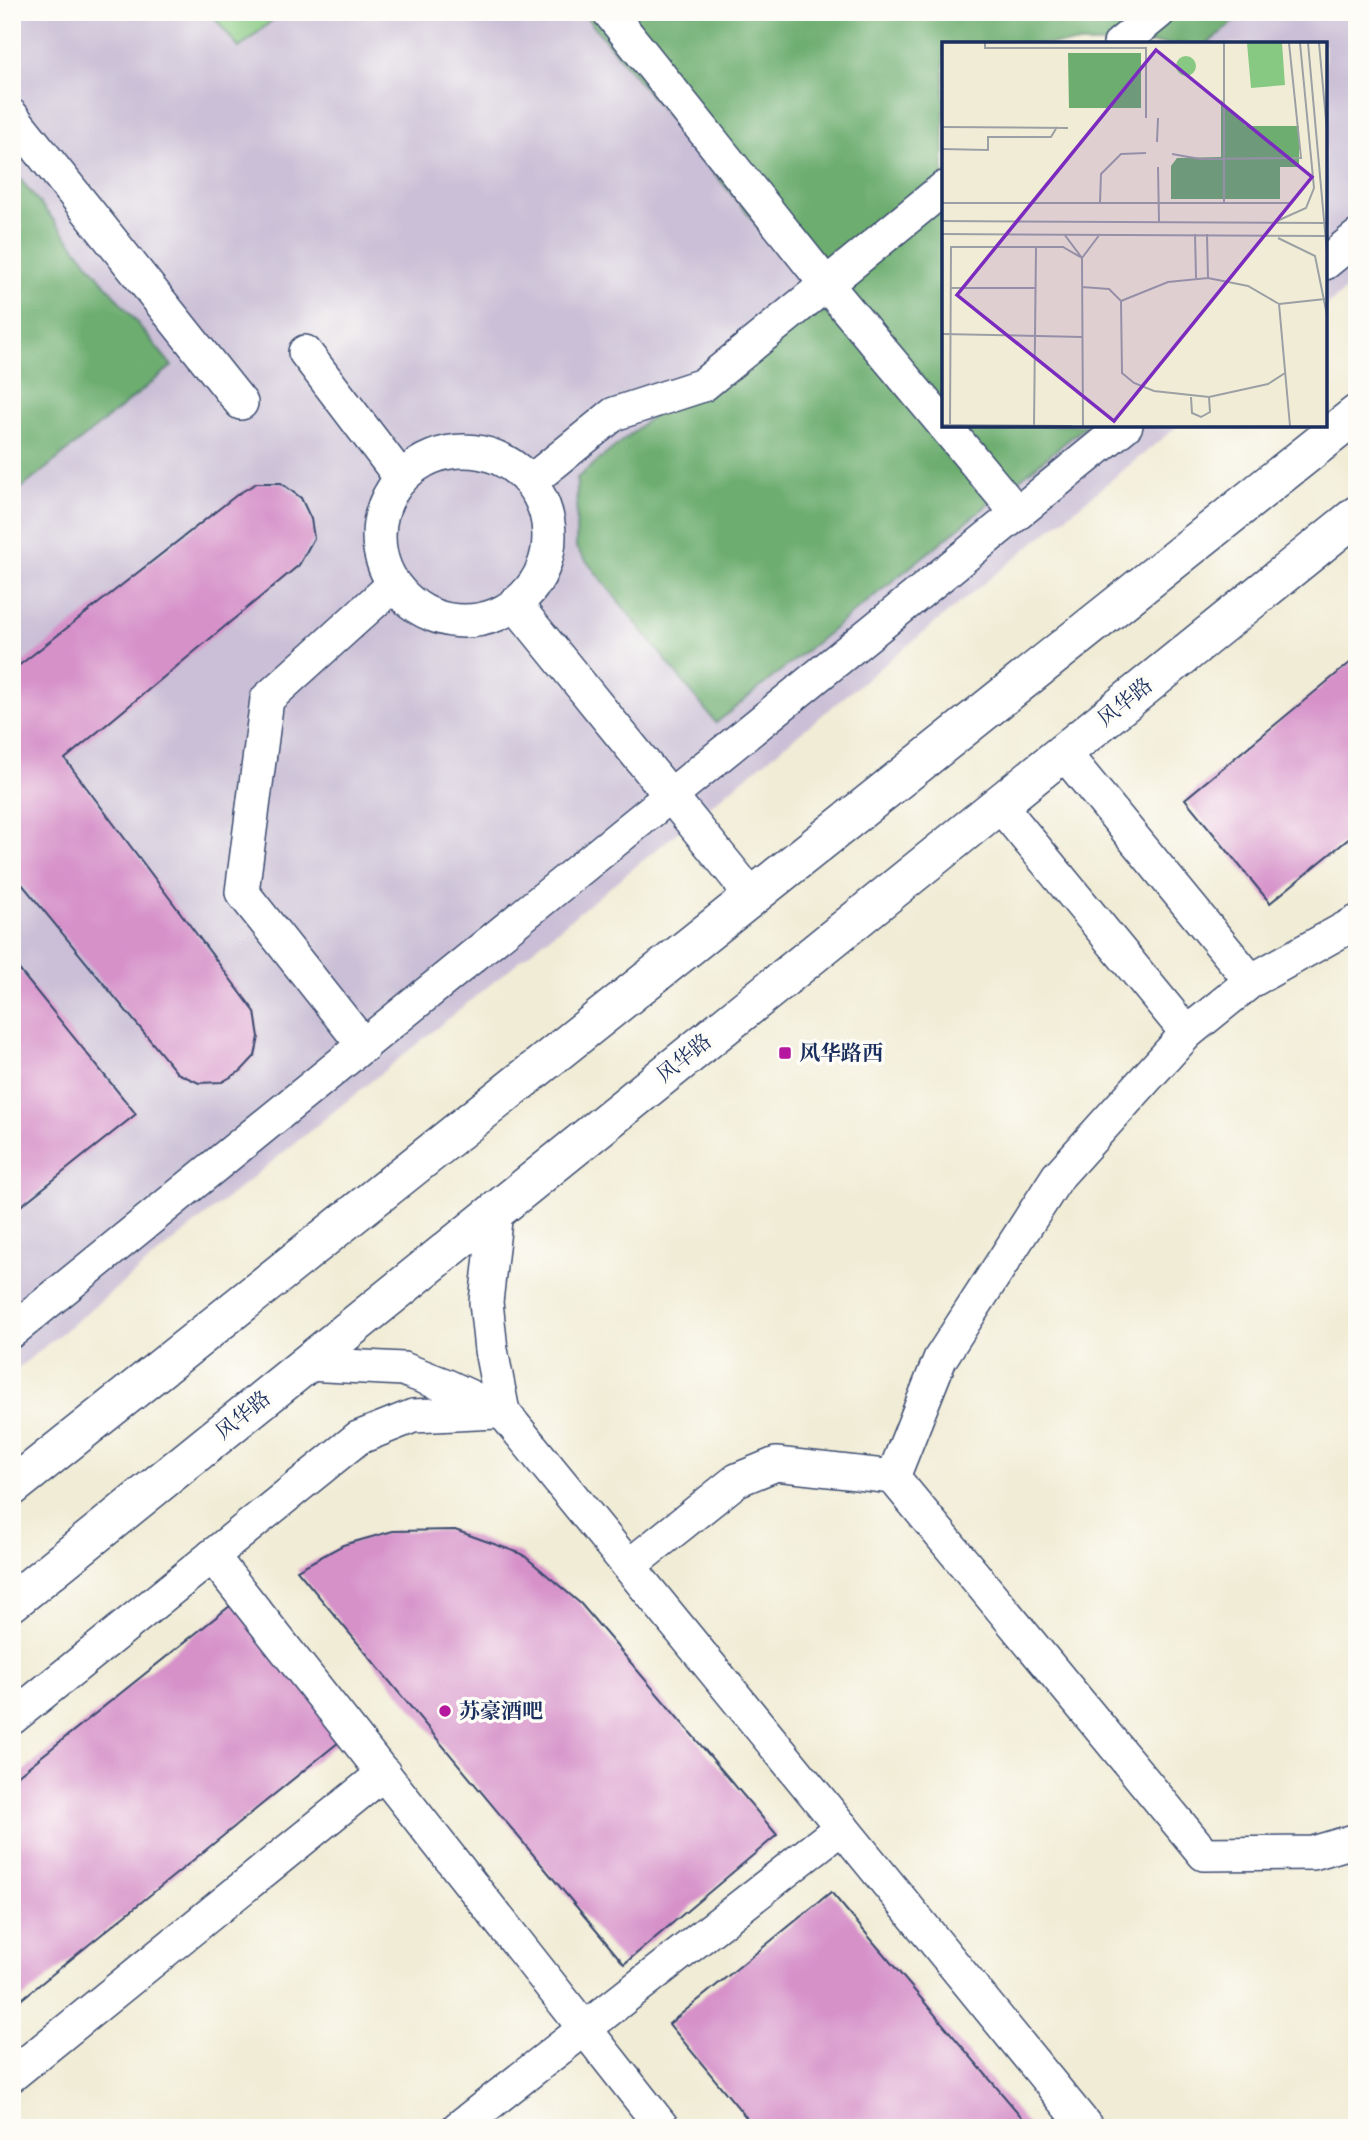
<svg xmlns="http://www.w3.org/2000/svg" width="1369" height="2140" viewBox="0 0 1369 2140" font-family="'Libre Bodoni','Noto Serif SC',serif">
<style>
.industrial{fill:#cabfd6}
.green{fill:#87c982;stroke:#517c70;stroke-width:2}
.forest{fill:#6dad70;stroke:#446e67;stroke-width:2}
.building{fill:#d691c9}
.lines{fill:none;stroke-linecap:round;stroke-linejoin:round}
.minor-casing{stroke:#3b4b70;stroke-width:36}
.major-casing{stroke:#3b4b70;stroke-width:41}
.minor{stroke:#fff;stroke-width:33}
.major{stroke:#fff;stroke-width:38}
.poi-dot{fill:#b5179e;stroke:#fdfcf7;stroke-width:2.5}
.labels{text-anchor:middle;stroke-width:7;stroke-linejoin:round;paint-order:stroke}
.street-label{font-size:21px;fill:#1b2f5e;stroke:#fdfcf7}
.poi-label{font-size:21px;font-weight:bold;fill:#1b2f5e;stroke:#fdfcf7;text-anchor:start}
.inset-road{fill:none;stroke:#9ba0a5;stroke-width:2}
.view{fill:#7b2cbf;fill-opacity:0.15;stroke:#7b2cbf;stroke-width:3.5}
.inset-edge{fill:none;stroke:#1b2f5e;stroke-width:3.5}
</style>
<rect width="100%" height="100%" fill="#fdfcf7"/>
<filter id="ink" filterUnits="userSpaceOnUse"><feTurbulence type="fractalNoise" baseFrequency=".0143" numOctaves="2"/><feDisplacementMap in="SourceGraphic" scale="14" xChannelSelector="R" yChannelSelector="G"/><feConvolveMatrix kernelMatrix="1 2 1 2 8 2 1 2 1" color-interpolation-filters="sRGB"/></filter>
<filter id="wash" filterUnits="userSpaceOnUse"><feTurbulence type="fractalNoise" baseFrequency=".00686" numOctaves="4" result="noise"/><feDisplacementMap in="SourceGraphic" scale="28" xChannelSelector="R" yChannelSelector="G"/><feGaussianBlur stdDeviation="1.57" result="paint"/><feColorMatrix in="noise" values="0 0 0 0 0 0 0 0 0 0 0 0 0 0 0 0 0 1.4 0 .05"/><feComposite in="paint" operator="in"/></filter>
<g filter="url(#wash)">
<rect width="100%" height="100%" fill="#f1ecd5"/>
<polygon class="industrial" points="12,12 1342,12 1357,27 1357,281 1325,307 1325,44 944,44 944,425 1179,425 12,1373"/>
<polygon class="green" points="210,12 282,12 239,48"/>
<g class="forest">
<polygon points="582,12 780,12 803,15 807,12 1246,12 1207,44 944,44 944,425 1087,425 716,723 576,548 577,478 809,288"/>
<polygon points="12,169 172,366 12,496"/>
</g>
<g id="blocks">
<g class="building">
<polygon points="257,483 281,483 301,498 311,519 314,538 299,565 65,759 255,1012 259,1037 255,1056 241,1071 222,1082 199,1083 177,1073 12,872 12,671 238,494"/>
<polygon points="1357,657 1357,832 1270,903 1185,799"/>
<polygon points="12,961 136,1114 12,1213"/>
<polygon points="455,1530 522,1554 581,1604 777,1835 624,1964 297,1570 343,1545 393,1531"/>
<polygon points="240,1598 350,1733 12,2007 12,1780"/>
<polygon points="831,1892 1031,2128 755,2128 669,2024"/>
</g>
</g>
</g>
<g filter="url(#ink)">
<use href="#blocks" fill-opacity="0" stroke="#3b4b70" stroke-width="2"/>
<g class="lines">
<g class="minor-casing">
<g id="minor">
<polyline points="609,12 826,284 944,425"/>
<polyline points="1120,44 1159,12"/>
<polyline points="12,116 241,403"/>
<polyline points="1325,263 1357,237"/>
<polyline points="305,352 401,478"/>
<polyline points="944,425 1017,513"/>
<circle cx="464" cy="536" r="85"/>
<polyline points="530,482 614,414 703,385 944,188"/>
<polyline points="515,604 752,896"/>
<polyline points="1063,752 1251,981"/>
<polyline points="999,804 1187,1033"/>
<polyline points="1357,922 1251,981 1187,1033 1058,1176 940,1359 893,1477 1204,1854 1313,1853 1357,1840"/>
<polyline points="364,1046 242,892 267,699 393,585"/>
<polyline points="496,1211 486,1302 491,1350 503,1412"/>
<polyline points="12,1331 1126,425"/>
<polyline points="306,1364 403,1369 447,1386 503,1412 1087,2128"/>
<polyline points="212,1556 663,2128"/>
<polyline points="629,1566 737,1480 776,1464 893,1477"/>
<polyline points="12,1718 358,1438 413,1416 497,1412"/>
<polyline points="12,2075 384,1773"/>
<polyline points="458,2128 842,1827"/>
</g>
</g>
<g class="major-casing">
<g id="major">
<polyline points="12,1487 1357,414"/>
<polyline points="12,1602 1357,515"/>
</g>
</g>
<use href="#minor" class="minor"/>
<use href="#major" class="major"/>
</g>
</g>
<g class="poi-dot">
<rect x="778" y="1046" width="14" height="14" rx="3.5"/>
<circle cx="445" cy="1711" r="7"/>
</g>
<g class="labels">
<g class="street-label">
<text transform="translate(1125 702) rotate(-39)" y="7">风华路</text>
<text transform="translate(684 1058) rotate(-39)" y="7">风华路</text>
<text transform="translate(243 1415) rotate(-39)" y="7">风华路</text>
</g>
<g class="poi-label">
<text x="799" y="1060">风华路西</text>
<text x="459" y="1718">苏豪酒吧</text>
</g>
</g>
<g transform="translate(942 42)">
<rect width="385" height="385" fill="#f1ecd5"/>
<path d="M305 1H340L343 43 309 46ZM234 24a10 10 0 1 1 20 0a10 10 0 1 1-20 0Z" fill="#87c982"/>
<path d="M126 11H199V66H127ZM279 58 304 84H357V125H338V157H229V124L235 116 279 115Z" fill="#6dad70"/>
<path class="inset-road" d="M43 1V6H204V76M366 1 385 211M377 1 385 89M0 85 126 86M215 100 216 76M0 107 46 108V95H109L115 85M230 112 258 117 359 116 347 1M216 125 217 180M0 161H349M158 161 159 132 179 112 204 111M282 161V1M0 179 385 181M335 179 364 166 372 146 358 1M0 192 385 194M122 192 140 216 141 384M253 192 254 236M265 192 266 236M336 196 373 214 385 273M140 216 158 192M140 245 167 247 179 259M9 246H93M337 262 383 257M0 292 141 295M343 331 326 342 267 355 212 349 192 341 180 331 179 259 226 240 266 236 306 244 337 262 348 384M249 355 250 371 259 375 268 370 267 355M0 383 130 384M8 384 9 205H121L140 216M92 384 94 205"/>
<path class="view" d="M214 8 370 135 172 379 15 253Z"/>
<rect width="385" height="385" class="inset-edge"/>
</g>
<rect width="1369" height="2140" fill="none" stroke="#fdfcf7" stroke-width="42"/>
</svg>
